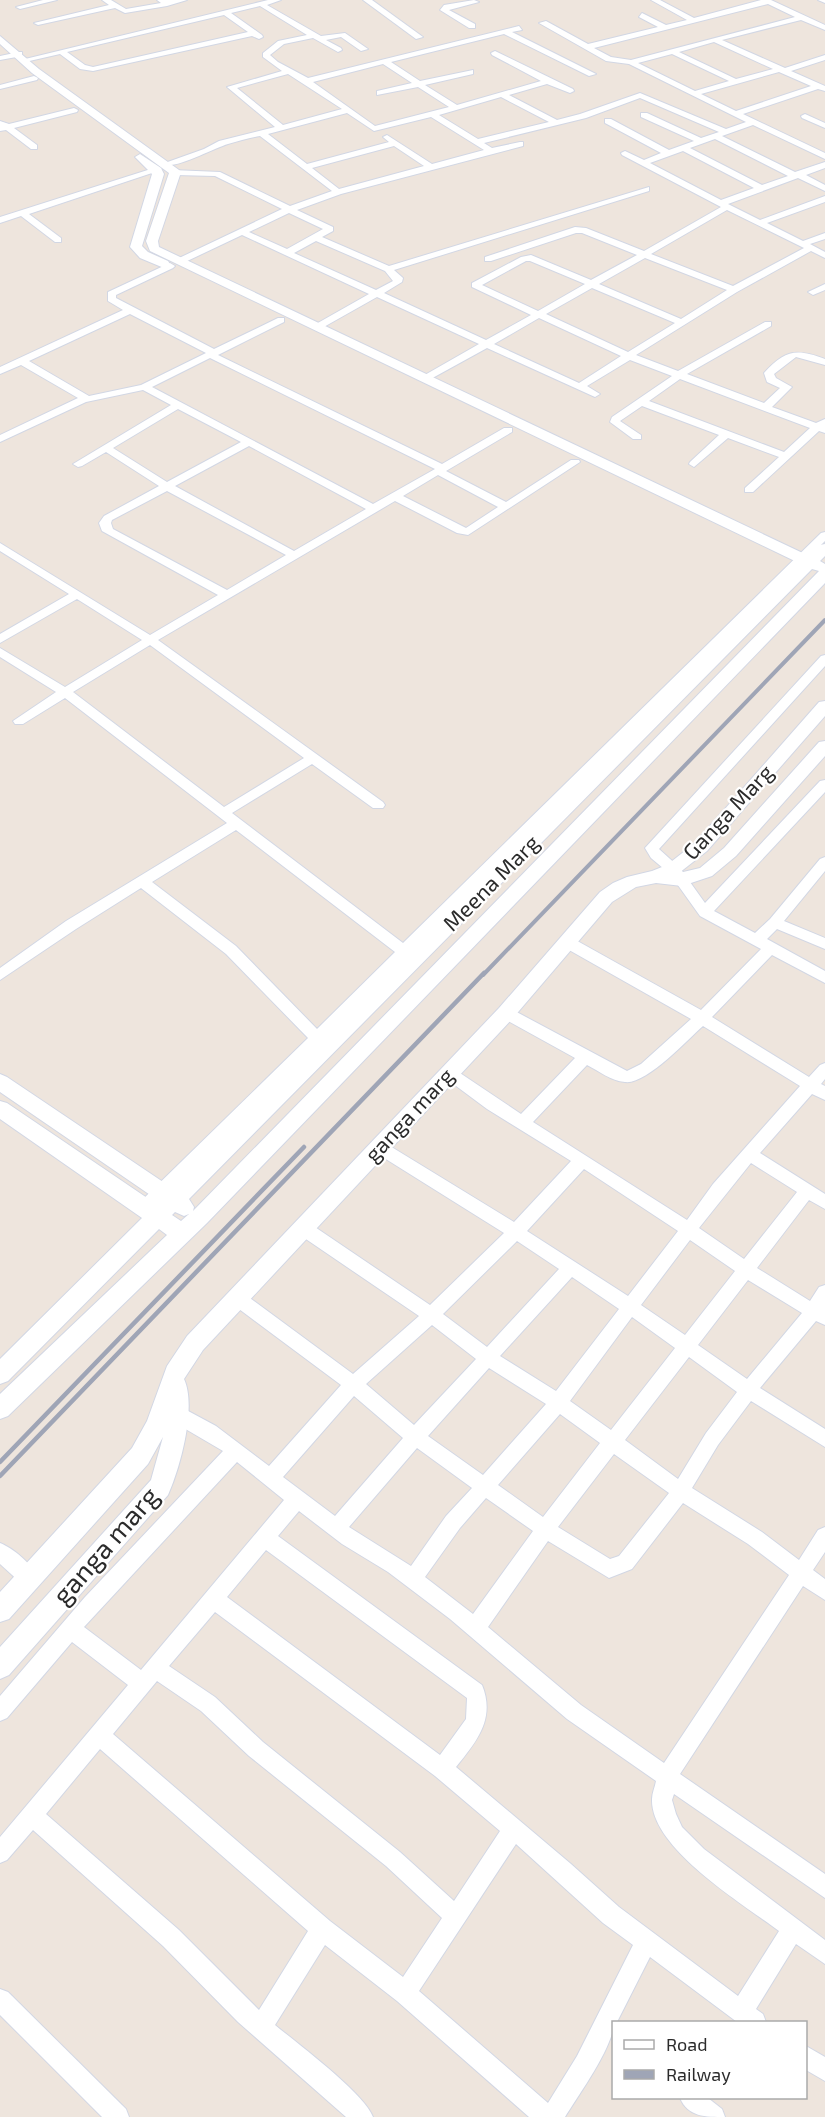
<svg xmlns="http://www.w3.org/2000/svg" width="825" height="2117" viewBox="0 0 825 2117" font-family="'Exo 2',sans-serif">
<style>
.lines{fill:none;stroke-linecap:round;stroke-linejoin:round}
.minor-casing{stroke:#d2d7e4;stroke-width:2}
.tertiary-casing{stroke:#d2d7e4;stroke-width:2}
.minor{fill:#fff;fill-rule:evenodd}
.tertiary{fill:#fff;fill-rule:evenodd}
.rail-far1{stroke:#9fa5b6;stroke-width:4}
.rail{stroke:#9fa5b6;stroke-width:4.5}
.labels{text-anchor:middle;stroke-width:4.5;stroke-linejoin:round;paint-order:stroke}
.street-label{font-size:22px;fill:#2b2b2b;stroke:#fff}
.near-street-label{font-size:27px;fill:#2b2b2b;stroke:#fff}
</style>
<rect width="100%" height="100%" fill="#eee5dd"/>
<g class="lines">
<g class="minor-casing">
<g id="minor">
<polygon points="43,0 57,0 20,9 16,7"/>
<polygon points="102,0 111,0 126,9 161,3 157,0 187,0 167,6 125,13 115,8 38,25 34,23 109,5"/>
<path d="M268 0H281L267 5 321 36 345 33 368 49 361 51 341 37 326 40 341 48 342 50 338 52 313 38 284 44 270 55 278 62 308 78 519 26 522 30 512 32 596 74 589 76 504 34 391 62 420 81 473 70V74L425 85 457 105 541 81 492 55 491 53 495 51 573 89 574 91 570 93 547 84 509 95 557 120 580 114 640 93 726 129 746 122 629 64 606 61 539 23 546 21 588 44 658 27 639 17 642 13 666 25 687 20 651 0H660L694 18 761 0H771L825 25V30L801 20 722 40 785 68 825 55V60L791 71 825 86V91L818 89 743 114 825 153V159L753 125 722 136 795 172 825 162V168L806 175 825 185V191L798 178 728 204 760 220 825 196V202L767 223 803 241 825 233V239L810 244 825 252V258L811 251 737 292 636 355 678 371 765 322H771V326L687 374 764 403 780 388 767 382 764 373C785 350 796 348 825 359V365L796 357 774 374 776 378 792 387 772 407 816 423 825 419V433L819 431 753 492H745V488L779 457 728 438 694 467 689 464 690 462 719 435 642 406 620 421 641 435V439H633L610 422 612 417 672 376 630 360 587 386 600 394 595 397 487 348 427 381 422 378 423 376 479 344 377 297 322 328H316V324L369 294 242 235 183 263H177V259L282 209 215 176 175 175 172 174V170L220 172 290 206 332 191 260 136C249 138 239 141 228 144 214 148 173 171 162 164L204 149 219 141 275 127 227 87 282 71 263 57V53L278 41 307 35 260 6 231 13 262 35 263 37 259 39 252 36 93 71 80 69 60 54 25 62 21 60ZM768 4 795 17 631 60 611 57 594 48ZM224 15 248 32 93 67 85 65 67 52ZM714 42 773 69 736 79 679 52ZM672 54 729 81 695 91 638 63ZM383 64 412 83 377 91V95L418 87 449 107 375 126 313 82ZM779 72 811 86 736 111 701 94ZM288 74 342 109 283 125 237 88ZM501 97 549 122 478 139 439 115ZM640 98 719 132 701 138 647 113H641V117L694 141 669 150 611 119H605V123L661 153 644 160 625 151 621 153 622 155 721 207 644 251 586 228 575 227 485 257V261H491L576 233H582L637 255 591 280 531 255 521 257 472 283V287L531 315 486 340 384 293 402 282 403 278 394 270 649 191V187L389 266 322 237 333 231V227L297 210 341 194 523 146V142H520L492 148 484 143 586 118ZM347 113 374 131 431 117 484 150 432 164 387 135 383 137 389 142 307 164 268 134ZM715 139 788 176 762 185 690 148ZM394 146 424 166 339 189 312 168ZM683 151 754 188 721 200 650 163ZM727 210 804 248 733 286 651 254ZM289 213 323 229 287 249 249 232ZM316 241 385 271 393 281 376 290 294 253ZM645 258 727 290 681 319 599 284ZM526 261H530L585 284 538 311 482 285ZM592 288 675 323 628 352 546 314ZM539 318 621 356 579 383 494 344ZM680 379 810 428 784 452 649 401Z"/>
<polygon points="363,0 372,0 423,37 416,39"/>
<polygon points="474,0 479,2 449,10 475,24 475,28 469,28 440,10 444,5"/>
<polygon points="818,0 825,0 825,3"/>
<polygon points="19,52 22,52 22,56 0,60 0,56"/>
<polygon points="34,76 38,78 37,80 0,89 0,85"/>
<polygon points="74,108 78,110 77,112 14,128 37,145 37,149 31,149 6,130 0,131 0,121 9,124"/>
<polygon points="805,114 825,123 825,128 802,118 801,116"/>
<polygon points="154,168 161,170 29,214 61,238 61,242 55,242 21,216 0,223 0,217"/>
<path d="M170 263 175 266 173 268 116 295V298L214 349 278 318H284V322L218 355 442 464 504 428H512V432L446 471 506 502 571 460H579L580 462 468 535 457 533 395 501 158 640 383 802 385 805 383 808H373L312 764 232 813 403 943 821 533 825 532V541L413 951 417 956 415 960H405L150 1214 144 1216 138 1214 136 1209 138 1204 308 1038 226 954 141 888 76 929 0 980V968L66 921 227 823 65 698 23 724H15L13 721 56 692 0 657V648L65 687 142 640 77 599 0 643V634L69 594 0 551V543L150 635 218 595 102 531 99 523 104 516 159 486 106 452 82 466 78 467 73 464 171 405 143 390 86 402 0 442V435L78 398 21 365 0 374V367L123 310 108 301V292ZM130 314 206 353 141 385 89 396 29 361ZM210 358 435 469 373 504 152 387ZM178 409 241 442 167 482 113 448ZM249 446 366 509 294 551 175 486ZM438 475 498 507 466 528 403 496ZM167 491 286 555 227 590 113 529 111 523 112 520ZM150 645 304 758 224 807 73 692ZM236 830 395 952 317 1029 236 946 152 882Z"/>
<polygon points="825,284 825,290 813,295 808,292"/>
<path d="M825 655V666L659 849 680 868 705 903 820 781 825 780V792L714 911 755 933 770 919 820 859 825 857V871L784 921 825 938V949L777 929 767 939 825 971V983L772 955 712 1017 809 1077 820 1065 825 1063V1079L821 1084 825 1086V1100L812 1094 760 1153 825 1194V1209L809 1200 757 1268 810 1301 819 1287 825 1285V1325L816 1321 760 1388 825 1429V1447L751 1401 718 1445 692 1488 762 1532 799 1560 818 1530 825 1527V1552L813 1570 825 1579V1600L803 1586 680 1774 825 1874V1898L674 1794 672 1800 676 1814 682 1827 704 1849 825 1940V1964L796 1944 756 2009 763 2014 766 2022H737L650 1957 617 2022H614C614 2046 578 2096 565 2117H529L397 2001 325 1945 275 2025C298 2044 364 2093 373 2117H346L238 2022 163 1946 33 1830 7 1860 0 1863V1837L128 1685 72 1642 7 1718 0 1721V1696L85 1597 223 1451 165 1417 162 1411 165 1405 171 1403 177 1405 216 1426 269 1466 341 1385 231 1303 229 1298 231 1293 237 1291 243 1293 353 1374 419 1316 297 1233 295 1228 297 1223 303 1221 309 1223 430 1305 504 1233 373 1151 371 1147 373 1143 379 1141 385 1143 514 1222 571 1161 487 1109 444 1077 441 1073 444 1069H454L521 1114 575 1058 501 1017 499 1013 501 1009H511L627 1071 641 1064 691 1019 562 946 560 942 562 938H572L701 1010 761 949 700 916 670 874 651 858 645 848 821 656ZM703 1026 800 1086 713 1184 687 1220 533 1122 587 1065C599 1071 611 1081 625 1082 646 1085 687 1040 703 1026ZM751 1163 797 1192 744 1259 699 1228ZM584 1169 678 1231 628 1296 527 1231ZM690 1240 735 1271 685 1335 641 1305ZM517 1241 559 1269 487 1347 443 1314ZM572 1277 619 1309 556 1391 500 1356ZM748 1280 802 1313 747 1379 698 1345ZM632 1317 675 1348 611 1430 570 1401ZM432 1325 476 1359 414 1425 366 1384ZM689 1357 737 1392 706 1433 678 1479 625 1440ZM489 1368 546 1404 483 1475 428 1436ZM354 1396 403 1438 335 1516 283 1477ZM560 1414 600 1443 543 1517 498 1485ZM417 1448 472 1488 446 1516 411 1566 349 1527ZM614 1454 669 1493 619 1556 610 1559 558 1527ZM237 1462 284 1500 141 1670 84 1627ZM486 1498 533 1531 473 1614 425 1577 460 1528ZM683 1503 748 1544 789 1575 664 1763 581 1705 488 1627 548 1541 609 1578 632 1569ZM299 1511 342 1544 388 1572 450 1619 567 1719 656 1781C655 1787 652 1793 652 1799 650 1848 743 1904 779 1931L738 1996 619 1907 571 1864 456 1767C476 1742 496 1719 482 1685L278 1536ZM266 1550 467 1698 466 1719 440 1755 227 1597ZM215 1612 435 1776 500 1831 454 1901 400 1852 263 1742 215 1697 169 1666ZM157 1681 201 1711 249 1756 386 1866 442 1918 403 1977 330 1921 113 1734ZM100 1749 308 1931 259 2010 179 1930 46 1814ZM516 1844 603 1923 633 1945 577 2056 548 2103 419 1991Z"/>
<path d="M0 1543C13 1548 33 1565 38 1578L36 1584 29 1587 22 1584 0 1564Z"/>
<polygon points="0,1989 8,1992 126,2109 129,2117 102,2117 0,2015"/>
<polygon points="806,2046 825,2057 825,2081 806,2070"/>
<path d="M680 2098H708L722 2109 725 2117C705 2117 688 2117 680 2098Z"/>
</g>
</g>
<g class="tertiary-casing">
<g id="tertiary">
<path d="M0 36 39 69 179 170 181 172 158 241 159 247 809 556 820 545 825 544V556L820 561 825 564V583L207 1223 8 1416 0 1419V1394L167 1235 159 1229 8 1381 0 1384V1359L142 1218 0 1119V1101L7 1103 156 1204 159 1201 0 1092V1074L7 1077 172 1188 801 564 150 251 146 241 169 173 32 73 0 44ZM812 569 819 571 193 1211 194 1207 189 1199ZM175 1212 184 1216 189 1214 181 1221 172 1215Z"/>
<polygon points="140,154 161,168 164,174 142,246 148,252 168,261 170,264 164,268 140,258 130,247 152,174 135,157"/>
<path d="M825 701V716L707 851 679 873 700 868 724 848 819 742 825 741V756L736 856 712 876 682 886 656 883 636 887 612 902 513 1018 203 1350 184 1379C197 1407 180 1468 168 1495L9 1675 0 1679V1647L151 1480 163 1437 148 1464 9 1619 0 1622V1592L132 1448 147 1421 167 1366 187 1336 499 1008 600 892 613 883 627 877 652 871 667 865 695 843 819 702Z"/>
</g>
</g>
<use href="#minor" class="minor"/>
<use href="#tertiary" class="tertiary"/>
<polyline class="rail-far1" points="483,975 825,620"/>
<g class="rail">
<polyline points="0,1462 304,1147"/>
<polyline points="0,1476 484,973"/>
</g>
</g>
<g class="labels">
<g class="street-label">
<text transform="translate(728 812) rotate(-47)" y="8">Ganga Marg</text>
<text transform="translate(491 883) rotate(-45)" y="8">Meena Marg</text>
<text transform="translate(409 1115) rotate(-47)" y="8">ganga marg</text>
</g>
<g class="near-street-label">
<text transform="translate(106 1546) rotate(-49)" y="9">ganga marg</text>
</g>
</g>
<rect x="612" y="2021" width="195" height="78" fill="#ffffff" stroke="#aaaaaa" stroke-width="1.5"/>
<rect x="624" y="2040" width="30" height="9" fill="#ffffff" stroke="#aaaaaa" stroke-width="1.5"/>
<text x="666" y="2051" font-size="18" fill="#2b2b2b">Road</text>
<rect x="624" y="2070" width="30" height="9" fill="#9fa5b6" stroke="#aaaaaa" stroke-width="1.5"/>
<text x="666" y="2081" font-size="18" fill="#2b2b2b">Railway</text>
</svg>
